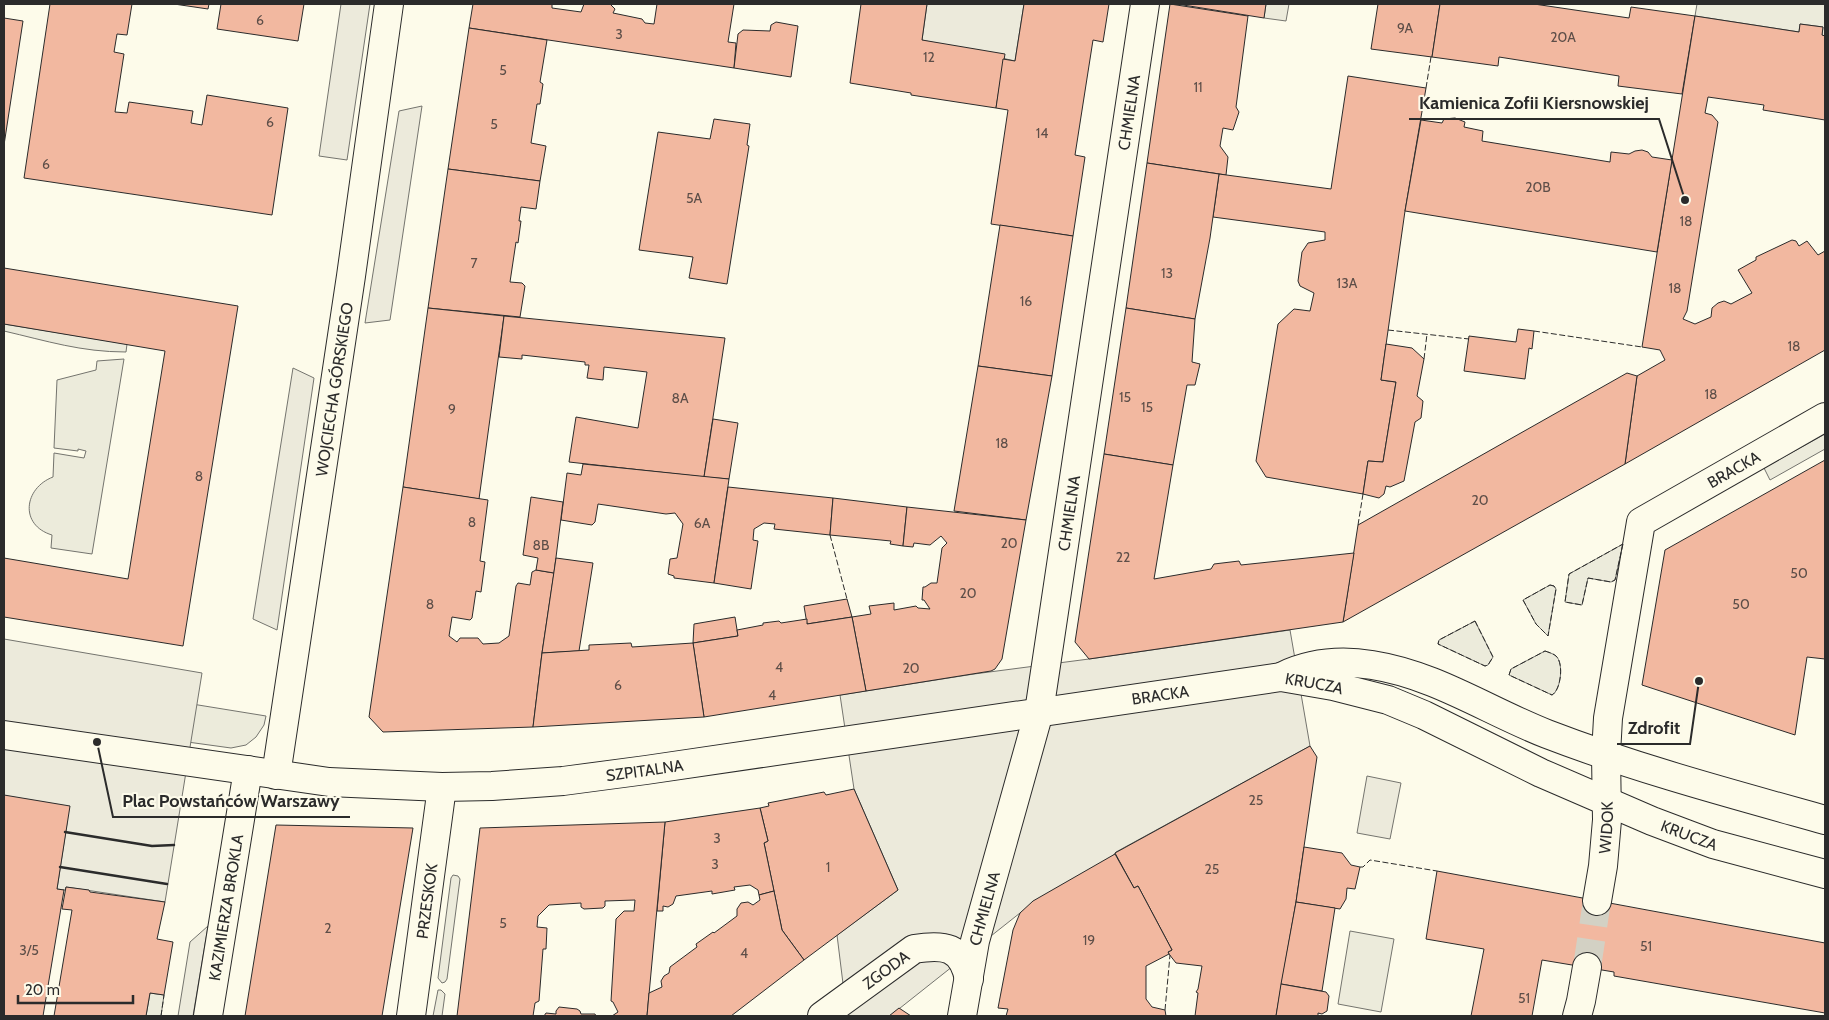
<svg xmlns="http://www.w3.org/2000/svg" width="1829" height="1020" viewBox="0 0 1829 1020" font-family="Cabin,sans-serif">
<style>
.green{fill:#ecebdb;stroke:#74746e}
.parking{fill:#eceadb;stroke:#74746e}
.building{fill:#f2b8a0;stroke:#2b2b2b}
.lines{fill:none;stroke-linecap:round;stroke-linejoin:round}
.minor-tunnel{stroke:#d3d1c4;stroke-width:28;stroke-dasharray:28 14;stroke-linecap:butt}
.minor-casing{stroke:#2b2b2b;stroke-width:30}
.minor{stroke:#fdfbea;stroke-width:28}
.fence{stroke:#2b2b2b;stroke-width:1;stroke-dasharray:6 2.5;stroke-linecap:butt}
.wall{stroke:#2b2b2b;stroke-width:2.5}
.labels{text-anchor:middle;stroke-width:4;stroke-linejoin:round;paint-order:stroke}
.number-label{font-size:14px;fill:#5d4e48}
.street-label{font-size:16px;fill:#2b2b2b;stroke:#fdfbea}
.leader{fill:none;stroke:#2b2b2b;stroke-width:2}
.callout-dot{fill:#2b2b2b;stroke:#fdfbea;stroke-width:2}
.callout-label{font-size:18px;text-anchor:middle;font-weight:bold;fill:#2b2b2b;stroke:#fdfbea;stroke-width:4;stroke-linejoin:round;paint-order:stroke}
</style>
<rect width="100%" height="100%" fill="#fdfbea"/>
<g class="green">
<polygon points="1266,4 1289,4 1286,21 1264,18"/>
<polygon points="1697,4 1825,4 1825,36 1822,35 1823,27 1800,24 1799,32 1695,16"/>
<path d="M4 324 127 344 126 352C81 352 47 341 4 331Z"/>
<path d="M124 359 92 554 51 548 52 535C19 525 24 488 53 477L54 453 84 458 86 451 78 449V451L54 448 57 380 96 370 97 361Z"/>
<polygon points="1825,434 1825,449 1770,480 1764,468"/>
<polygon points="1623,544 1615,580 1611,582 1588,578 1582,605 1565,602 1569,574"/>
<polygon points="1550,585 1554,586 1556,589 1548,636 1536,624 1523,600"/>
<polygon points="1475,621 1493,657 1488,665 1485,666 1438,644 1439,640"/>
<path d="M1545 651C1548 652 1554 654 1556 656 1564 663 1561 690 1552 695L1509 675 1511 669Z"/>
<polygon points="112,691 266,716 264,725 256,737 246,745 231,748 173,740"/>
<polygon points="453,875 458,876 460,879 447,979 445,982 442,983 438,978 451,878"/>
<polygon points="1350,931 1394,939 1381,1012 1338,1004"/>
<polygon points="438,990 441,990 445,994 442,1016 433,1016"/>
<polygon points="150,993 164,995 161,1016 146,1016"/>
</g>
<g class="parking">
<polygon points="341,4 370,4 347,160 319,156"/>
<polygon points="927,4 1024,4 1015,61 922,40"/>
<polygon points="422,106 390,320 365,323 399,111"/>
<polygon points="293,368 314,378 277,630 253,619"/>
<polygon points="1290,630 1310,746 1116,852 1113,856 1020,913 890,1016 847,1016 837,935 898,890 854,789 840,695 974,674 1089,659"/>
<polygon points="4,639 202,673 165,902 66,887 65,890 57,889 67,823 4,812"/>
<polygon points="1367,776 1401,783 1390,839 1357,833"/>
<polygon points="208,926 193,1016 178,1016 190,942"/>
</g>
<g class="building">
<polygon points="50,4 132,4 127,35 117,34 114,52 124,54 115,112 127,113 129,102 193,111 191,123 202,125 207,95 288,108 272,215 24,178"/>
<polygon points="174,4 209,4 208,9"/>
<polygon points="221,4 304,4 298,41 217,29"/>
<polygon points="473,4 552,4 552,8 581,12 584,4 610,4 615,9 613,13 642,19 645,23 654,24 657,4 734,4 728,42 736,43 734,68 469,28"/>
<polygon points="861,4 927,4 922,40 1005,54 996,108 911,95 911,93 850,83"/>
<polygon points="1024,4 1109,4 1103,42 1093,40 1075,155 1085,157 1073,236 991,224 1008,110 996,108 1003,59 1015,61"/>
<polygon points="1170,4 1248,16 1238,92 1236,107 1239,112 1233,130 1223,128 1220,146 1228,157 1226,175 1147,163"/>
<polygon points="1177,4 1266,4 1264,18"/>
<polygon points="1378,4 1440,4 1432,57 1371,49"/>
<polygon points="1440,4 1534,4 1629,18 1631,7 1695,16 1682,94 1618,86 1619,76 1499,57 1498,66 1432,57"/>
<polygon points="1695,16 1799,32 1800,24 1823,27 1822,35 1825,36 1825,120 1763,110 1764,105 1708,97 1705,113 1712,115 1718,122 1687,311 1683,319 1695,324 1711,317 1712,308 1718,303 1724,301 1731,304 1752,293 1738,270 1756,260 1756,257 1792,240 1796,241 1799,246 1807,241 1818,255 1825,251 1825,350 1625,464 1637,376 1665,360 1660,350 1642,347"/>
<polygon points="4,18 23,21 4,145"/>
<polygon points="776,22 798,26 791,77 734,68 738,34 743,30 770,31 771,25"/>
<polygon points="469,28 547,40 540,82 543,84 540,104 537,104 531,143 546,146 540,181 448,169"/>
<polygon points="1348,76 1426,88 1405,211 1381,380 1396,382 1383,462 1368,461 1363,494 1266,477 1256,461 1278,324 1294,309 1310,311 1314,293 1300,286 1298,281 1302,252 1308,243 1325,240 1325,232 1213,217 1219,174 1331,189"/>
<polygon points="1455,118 1465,122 1464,127 1483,131 1482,141 1610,162 1611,152 1629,154 1635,151 1642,150 1648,152 1652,157 1672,160 1657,252 1405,211 1421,120 1442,123 1444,119"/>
<polygon points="714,119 750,124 747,145 749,146 727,284 689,278 693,257 639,250 658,132 710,139"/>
<polygon points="1147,163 1219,174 1210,238 1195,319 1126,308"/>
<polygon points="448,169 540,181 536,209 521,207 519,221 521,221 518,243 516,242 510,282 522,283 525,286 520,317 428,308"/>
<polygon points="1000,225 1073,236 1052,376 978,366"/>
<polygon points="4,268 238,306 183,646 4,617 4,558 128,579 165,351 4,324"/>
<polygon points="428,308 504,316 479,499 403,487"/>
<polygon points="1126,308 1195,319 1192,362 1200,364 1195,385 1187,385 1173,465 1104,454"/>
<polygon points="504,316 725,338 704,477 569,462 576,417 638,428 647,372 604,367 603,380 587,378 589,365 585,365 585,362 522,355 522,359 499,357"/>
<polygon points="1518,329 1534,331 1532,349 1529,348 1525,379 1464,371 1469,336 1516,342"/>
<polygon points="1386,344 1412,348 1424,359 1417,396 1423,401 1421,418 1415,422 1404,481 1390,487 1386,486 1384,494 1379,498 1363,494 1368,461 1383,462 1396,382 1381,380"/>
<polygon points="978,366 1052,376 1026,520 954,511"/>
<polygon points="1627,373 1637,376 1625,464 1343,622 1358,525"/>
<polygon points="713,419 738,423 729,479 704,477"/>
<polygon points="1104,454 1173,465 1154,579 1211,569 1214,564 1239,561 1241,565 1354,553 1343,622 1089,659 1075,642"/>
<polygon points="1825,460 1825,659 1807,657 1795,735 1642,685 1665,550"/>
<polygon points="583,464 729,479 714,583 674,578 674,576 668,574 670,559 677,558 683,524 675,513 666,514 598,504 595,522 592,525 561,520 567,473 581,475"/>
<polygon points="403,487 488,500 480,561 485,562 481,592 476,591 472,618 470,620 452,617 449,636 457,642 460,638 478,638 483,644 499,643 509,636 516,586 518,583 530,585 532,572 536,570 554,573 542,653 533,727 383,732 369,717"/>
<polygon points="728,487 833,498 830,535 774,529 775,524 764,523 754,529 753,540 758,541 751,589 714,583"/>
<polygon points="531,497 563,502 554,573 536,570 538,558 523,555"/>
<polygon points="833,498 907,507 903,546 890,544 891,541 830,535"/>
<polygon points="907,507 1026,520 1002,659 995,669 991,671 866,691 852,617 871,614 869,606 894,603 894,610 916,606 918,608 930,609 924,600 922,600 923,587 925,587 931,583 937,583 942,548 947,543 941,536 930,545 914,543 913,547 903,546"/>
<polygon points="556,558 593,563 579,651 542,653"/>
<polygon points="847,599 852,617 807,624 804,606"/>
<polygon points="735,617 738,636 693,643 694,624"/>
<polygon points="852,617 866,691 704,717 693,643 738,636 737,630 763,625 763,623 779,621 781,623 807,619 807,624"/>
<polygon points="631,643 632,647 693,643 704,717 533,727 542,653 589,650 589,645"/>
<polygon points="1310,746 1317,757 1296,902 1276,1016 1195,1016 1198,993 1196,992 1198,989 1202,966 1176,963 1169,954 1168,952 1172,950 1138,886 1134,888 1115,853"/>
<polygon points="854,789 898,890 804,960 782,930 764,843 768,841 760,808 769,806 768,803 824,792 826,795"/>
<polygon points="4,795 70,806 57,889 64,890 43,1016 4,1016"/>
<polygon points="760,808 768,841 764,843 774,891 759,895 758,890 750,885 734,887 735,890 712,894 712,891 676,896 673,904 668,907 663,906 663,911 657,911 665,822"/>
<polygon points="665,822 647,1016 612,1016 618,1012 613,1002 611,1001 616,919 624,911 634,911 635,900 605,901 605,906 603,908 584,909 581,907 581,903 549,905 538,916 537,927 547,928 546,949 543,949 539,1001 535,1003 533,1016 457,1016 480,828"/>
<polygon points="276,825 413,828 382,1016 245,1016"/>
<polygon points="1304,847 1342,853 1351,865 1360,867 1355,889 1347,888 1346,899 1340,909 1296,902"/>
<polygon points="1115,854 1134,888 1138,886 1172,950 1168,952 1169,954 1146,966 1146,999 1152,1007 1165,1010 1166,1016 1006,1016 1008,1009 998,1008 1013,930 1020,913 1033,901"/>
<polygon points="1437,871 1825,943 1825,1013 1614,976 1614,972 1542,960 1532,1016 1471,1016 1484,949 1426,939"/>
<polygon points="66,887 89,890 90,892 165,902 157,939 173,942 164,995 150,993 146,1016 54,1016 72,910 62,909"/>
<polygon points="774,891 782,930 804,960 731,1016 647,1016 649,993 662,987 661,981 664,976 669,973 670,967 697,947 696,944 713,932 714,933 737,916 737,909 741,903 748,902 753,905 760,900 759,895"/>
<polygon points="1296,902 1335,908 1322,991 1281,984"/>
<polygon points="1281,984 1326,992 1329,996 1327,1011 1322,1014 1318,1013 1318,1016 1276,1016"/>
<polygon points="559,1007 577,1009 580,1011 581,1014 595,1014 596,1016 544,1016 546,1013 556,1014 556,1011"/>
<polygon points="899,1008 911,1016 889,1016"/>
</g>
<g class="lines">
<polyline class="minor-tunnel" points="1587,967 1597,901"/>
<g class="minor-casing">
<g id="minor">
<path d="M1283 676C1312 662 1341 660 1372 665 1436 675 1488 711 1547 734 1638 769 1732 794 1825 820"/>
<path id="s1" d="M4 735 329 782 442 787 492 786 563 781 646 770 1281 677 1333 686 1388 700 1424 715 1541 773 1652 821 1713 844 1825 874"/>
<path id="s2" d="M276 775 351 276 389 4"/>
<path id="s3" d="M1597 901 1603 866 1607 820 1606 754 1608 718 1641 522 1825 417"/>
<path id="s4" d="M208 1016 248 770"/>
<path id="s5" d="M411 1016 442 787"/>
<path id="s6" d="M822 1016 914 949C944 944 962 946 969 979"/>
<path id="s7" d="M962 1016 975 941 1039 712 1145 4"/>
<polyline points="1577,1016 1581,1001 1587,967"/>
</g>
</g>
<use href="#minor" class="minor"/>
<g class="fence">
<polyline points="1426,88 1431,57"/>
<polyline points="1388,330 1469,339"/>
<polyline points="1534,331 1642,347"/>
<polyline points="1424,359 1427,334"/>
<polyline points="1358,525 1363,494"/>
<polyline points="830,535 847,599"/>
<polygon points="1623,544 1615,580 1611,582 1588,578 1582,605 1565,602 1569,574"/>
<polygon points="1550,585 1554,586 1556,589 1548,636 1536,624 1523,600"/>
<polygon points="1475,621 1493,657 1488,665 1485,666 1438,644 1439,640"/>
<path d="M1545 651C1548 652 1554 654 1556 656 1564 663 1561 690 1552 695L1509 675 1511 669Z"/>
<polyline points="1360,867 1363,867 1370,860 1437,871"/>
<polyline points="1165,1010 1170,955"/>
<polyline points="161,1016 164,995"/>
</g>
<g class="wall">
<polyline points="65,832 152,846 174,845"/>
<polyline points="60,867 167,884"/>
</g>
</g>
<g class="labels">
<g class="number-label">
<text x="260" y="25">6</text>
<text x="1405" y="33">9A</text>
<text x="619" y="39">3</text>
<text x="1563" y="42">20A</text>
<text x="929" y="62">12</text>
<text x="503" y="75">5</text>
<text x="1198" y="92">11</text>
<text x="270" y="127">6</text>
<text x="494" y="129">5</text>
<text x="1042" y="138">14</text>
<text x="46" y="169">6</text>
<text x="1538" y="192">20B</text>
<text x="694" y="203">5A</text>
<text x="1686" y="226">18</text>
<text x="474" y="268">7</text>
<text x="1167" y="278">13</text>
<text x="1347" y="288">13A</text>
<text x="1675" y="293">18</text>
<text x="1026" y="306">16</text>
<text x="1794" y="351">18</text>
<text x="1711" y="399">18</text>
<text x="1125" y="402">15</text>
<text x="680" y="403">8A</text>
<text x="1147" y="412">15</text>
<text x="452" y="414">9</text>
<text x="1002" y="448">18</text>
<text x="199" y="481">8</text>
<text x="1480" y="505">20</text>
<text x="472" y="527">8</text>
<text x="702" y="528">6A</text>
<text x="1009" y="548">20</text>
<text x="541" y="550">8B</text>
<text x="1123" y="562">22</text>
<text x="1799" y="578">50</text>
<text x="968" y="598">20</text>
<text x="430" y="609">8</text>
<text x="1741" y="609">50</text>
<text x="779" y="672">4</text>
<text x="911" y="673">20</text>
<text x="618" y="690">6</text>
<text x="772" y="700">4</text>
<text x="1256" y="805">25</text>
<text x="717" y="843">3</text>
<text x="715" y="869">3</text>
<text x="828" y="872">1</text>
<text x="1212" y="874">25</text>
<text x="503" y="928">5</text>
<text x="328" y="933">2</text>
<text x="1089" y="945">19</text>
<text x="1646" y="951">51</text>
<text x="29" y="955">3/5</text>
<text x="744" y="958">4</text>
<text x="1524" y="1003">51</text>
</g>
<g class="street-label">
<text dy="6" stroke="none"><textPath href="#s7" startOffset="920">CHMIELNA</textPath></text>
<text dy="6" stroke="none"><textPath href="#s2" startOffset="390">WOJCIECHA GÓRSKIEGO</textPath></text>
<text dy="6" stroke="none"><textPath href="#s3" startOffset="489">BRACKA</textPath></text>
<text dy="6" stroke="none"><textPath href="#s7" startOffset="515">CHMIELNA</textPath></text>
<text dy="6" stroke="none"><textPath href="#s1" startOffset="1322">KRUCZA</textPath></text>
<text dy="6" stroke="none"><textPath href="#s1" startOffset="1166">BRACKA</textPath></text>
<text dy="6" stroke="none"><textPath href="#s1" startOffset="645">SZPITALNA</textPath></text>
<text dy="6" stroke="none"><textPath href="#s3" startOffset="74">WIDOK</textPath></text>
<text dy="6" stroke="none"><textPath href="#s1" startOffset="1728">KRUCZA</textPath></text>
<text dy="6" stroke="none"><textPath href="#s5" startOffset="116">PRZESKOK</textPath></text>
<text dy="6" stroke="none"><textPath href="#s4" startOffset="110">KAZIMIERZA BROKLA</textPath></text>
<text dy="6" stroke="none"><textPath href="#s7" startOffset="110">CHMIELNA</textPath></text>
<text dy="6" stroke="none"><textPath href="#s6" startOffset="79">ZGODA</textPath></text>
</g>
</g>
<path class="leader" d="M1685 200L1659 119H1409M1699 681L1690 744H1617M97 742L113 817H350"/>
<g class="callout-dot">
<circle cx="1685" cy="200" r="5"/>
<circle cx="1699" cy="681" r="5"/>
<circle cx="97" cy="742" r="5"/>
</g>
<g class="callout-label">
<text x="1534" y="109">Kamienica Zofii Kiersnowskiej</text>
<text x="1654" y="734">Zdrofit</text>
<text x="231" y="807">Plac Powstańców Warszawy</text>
</g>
<rect width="1829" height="1020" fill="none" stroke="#2b2b2b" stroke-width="10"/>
<path d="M18 995v8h115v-8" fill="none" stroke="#2b2b2b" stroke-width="2.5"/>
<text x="25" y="995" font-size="15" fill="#2b2b2b" stroke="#fdfbea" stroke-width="4" paint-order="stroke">20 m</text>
</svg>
